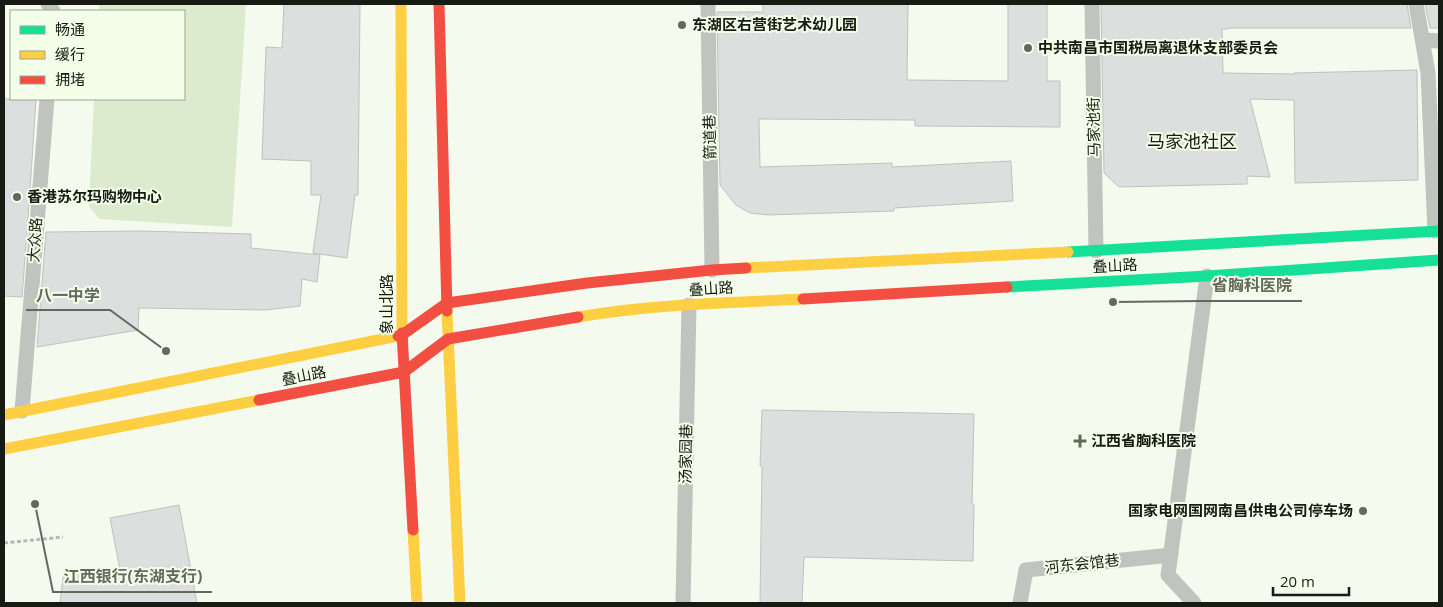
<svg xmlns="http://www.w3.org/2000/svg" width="1443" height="607" viewBox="0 0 1443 607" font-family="'Open Sans','Noto Sans SC',sans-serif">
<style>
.pitch{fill:#dceacd}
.building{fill:#dddfdf;stroke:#bfc1bf}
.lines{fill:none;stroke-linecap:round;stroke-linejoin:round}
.path{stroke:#b5b9b2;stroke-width:3;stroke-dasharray:4 2.5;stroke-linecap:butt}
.lane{stroke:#c1c4be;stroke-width:15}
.fast{stroke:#16e098;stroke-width:11}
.slow{stroke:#ffcf43;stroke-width:11}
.jam{stroke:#f24e42;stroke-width:11}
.poi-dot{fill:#646960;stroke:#f4ffe9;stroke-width:2}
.labels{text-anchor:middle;stroke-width:4;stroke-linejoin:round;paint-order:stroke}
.poi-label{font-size:15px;font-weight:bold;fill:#171b13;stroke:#f4ffe9;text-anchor:start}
.street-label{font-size:15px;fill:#171b13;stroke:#f4ffe9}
.quarter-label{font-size:18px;fill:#171b13;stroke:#f4ffe9}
.leader{fill:none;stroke:#646960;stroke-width:2}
.callout-dot{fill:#646960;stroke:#f4ffe9;stroke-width:2}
.callout-label{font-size:16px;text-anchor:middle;font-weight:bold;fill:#646960;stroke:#f4ffe9;stroke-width:4;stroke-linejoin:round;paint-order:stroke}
</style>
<rect width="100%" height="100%" fill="#f4faee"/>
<polygon class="pitch" points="99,4 246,4 232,227 99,219 89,206 94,99 184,99 184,11 99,11"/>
<g class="building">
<polygon points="284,4 360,4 358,195 355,195 347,258 313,253 321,195 311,195 311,161 262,159 266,47 282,48"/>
<polygon points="763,4 908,4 907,80 1008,81 1008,4 1047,4 1047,81 1060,81 1060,127 915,126 915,120 759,119 760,167 892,163 892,167 1011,161 1013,201 894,208 894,211 768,215 750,213 736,205 720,185 717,12 763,12"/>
<polygon points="1101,4 1407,4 1411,28 1228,28 1228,29 1222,29 1223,73 1294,74 1294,73 1417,70 1418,180 1295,183 1294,100 1250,99 1270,177 1247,176 1247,184 1119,187 1104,173"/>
<polygon points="1425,4 1439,4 1439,28 1430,28"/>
<polygon points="4,99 36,99 30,191 22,297 4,296"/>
<polygon points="141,231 251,234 251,248 320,255 317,282 302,279 300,306 265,310 139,308 138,330 37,347 46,232"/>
<polygon points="762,410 974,414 972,504 974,504 973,561 804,557 802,603 760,603 762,466 760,466"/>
<polygon points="179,505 197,603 60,603 64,569 121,575 110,518"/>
</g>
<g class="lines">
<polyline class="path" points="4,543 63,537"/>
<g class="lane">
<polyline points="48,4 53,11"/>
<polyline points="708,4 712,270"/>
<polyline points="1092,4 1096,251"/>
<polyline points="1416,4 1428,73 1435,231"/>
<polyline points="1423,40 1439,41"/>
<polyline points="22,411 47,99"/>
<polyline points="683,603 689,305"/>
<polyline points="1020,603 1026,570 1171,555"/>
<polyline points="1194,603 1168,575 1207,276"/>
</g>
<g class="fast">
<polyline points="1068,252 1439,231"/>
<polyline points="1007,287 1207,276 1439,260"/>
</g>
<g class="slow">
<polyline points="401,4 402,333"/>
<polyline points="746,268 1068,252"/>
<polyline points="447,311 460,603"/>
<path d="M578 317C652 304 728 303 803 299"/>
<polyline points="4,415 398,336"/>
<polyline points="4,449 259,400"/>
<polyline points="413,530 417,603"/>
</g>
<g class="jam">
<polyline points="439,4 447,311"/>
<polyline points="803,299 1007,287"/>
<polyline points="402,333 413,530"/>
<polyline points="398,336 402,335 447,303 587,283 712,270 746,268"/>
<polyline points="259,400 404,372 448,339 578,317"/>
</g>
</g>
<g class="poi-dot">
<circle cx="682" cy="25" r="5"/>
<circle cx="1028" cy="48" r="5"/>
<circle cx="17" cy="197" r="5"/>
<path d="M1077.5 433.5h5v5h5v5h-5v5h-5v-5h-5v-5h5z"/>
<circle cx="1363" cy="511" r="5"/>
</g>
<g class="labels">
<g class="poi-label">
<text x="692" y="30">东湖区右营街艺术幼儿园</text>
<text x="1038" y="53">中共南昌市国税局离退休支部委员会</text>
<text x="27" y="202">香港苏尔玛购物中心</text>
<text x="1091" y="446">江西省胸科医院</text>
<text x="1353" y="516" text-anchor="end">国家电网国网南昌供电公司停车场</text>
</g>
<g class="street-label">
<text transform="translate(1094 127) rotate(-91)" y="5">马家池街</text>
<text transform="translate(710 137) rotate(-91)" y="5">箭道巷</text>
<text transform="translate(35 240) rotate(-86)" y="5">大众路</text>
<text transform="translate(1115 266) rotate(-3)" y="5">叠山路</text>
<text transform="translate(711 289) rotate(-4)" y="5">叠山路</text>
<text transform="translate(387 304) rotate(-90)" y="5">象山北路</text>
<text transform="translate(304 376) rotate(-11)" y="5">叠山路</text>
<text transform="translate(686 454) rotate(-89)" y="5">汤家园巷</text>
<text transform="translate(1082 564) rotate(-6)" y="5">河东会馆巷</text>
</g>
<g class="quarter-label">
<text x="1192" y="148">马家池社区</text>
</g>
</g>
<path class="leader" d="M1113 302L1202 301H1302M166 351L110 310H26M35 504L53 592H212"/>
<g class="callout-dot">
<circle cx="1113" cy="302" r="5"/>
<circle cx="166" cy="351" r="5"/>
<circle cx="35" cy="504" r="5"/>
</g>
<g class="callout-label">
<text x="1252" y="291">省胸科医院</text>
<text x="68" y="301">八一中学</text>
<text x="133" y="582">江西银行(东湖支行)</text>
</g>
<rect width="1443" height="607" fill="none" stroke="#171b13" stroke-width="10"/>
<rect x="10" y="10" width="175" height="90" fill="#f4ffe9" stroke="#9ca493"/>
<rect x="20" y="26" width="25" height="8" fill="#16e098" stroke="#9ca493"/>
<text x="55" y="35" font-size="15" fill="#171b13">畅通</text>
<rect x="20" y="51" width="25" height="8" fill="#ffcf43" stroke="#9ca493"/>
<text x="55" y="60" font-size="15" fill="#171b13">缓行</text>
<rect x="20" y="76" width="25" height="8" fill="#f24e42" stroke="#9ca493"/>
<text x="55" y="85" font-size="15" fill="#171b13">拥堵</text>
<path d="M1273 587v8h76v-8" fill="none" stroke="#171b13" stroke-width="2.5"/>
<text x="1280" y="587" font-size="15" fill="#171b13" stroke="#f4ffe9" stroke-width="4" paint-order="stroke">20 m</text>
</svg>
